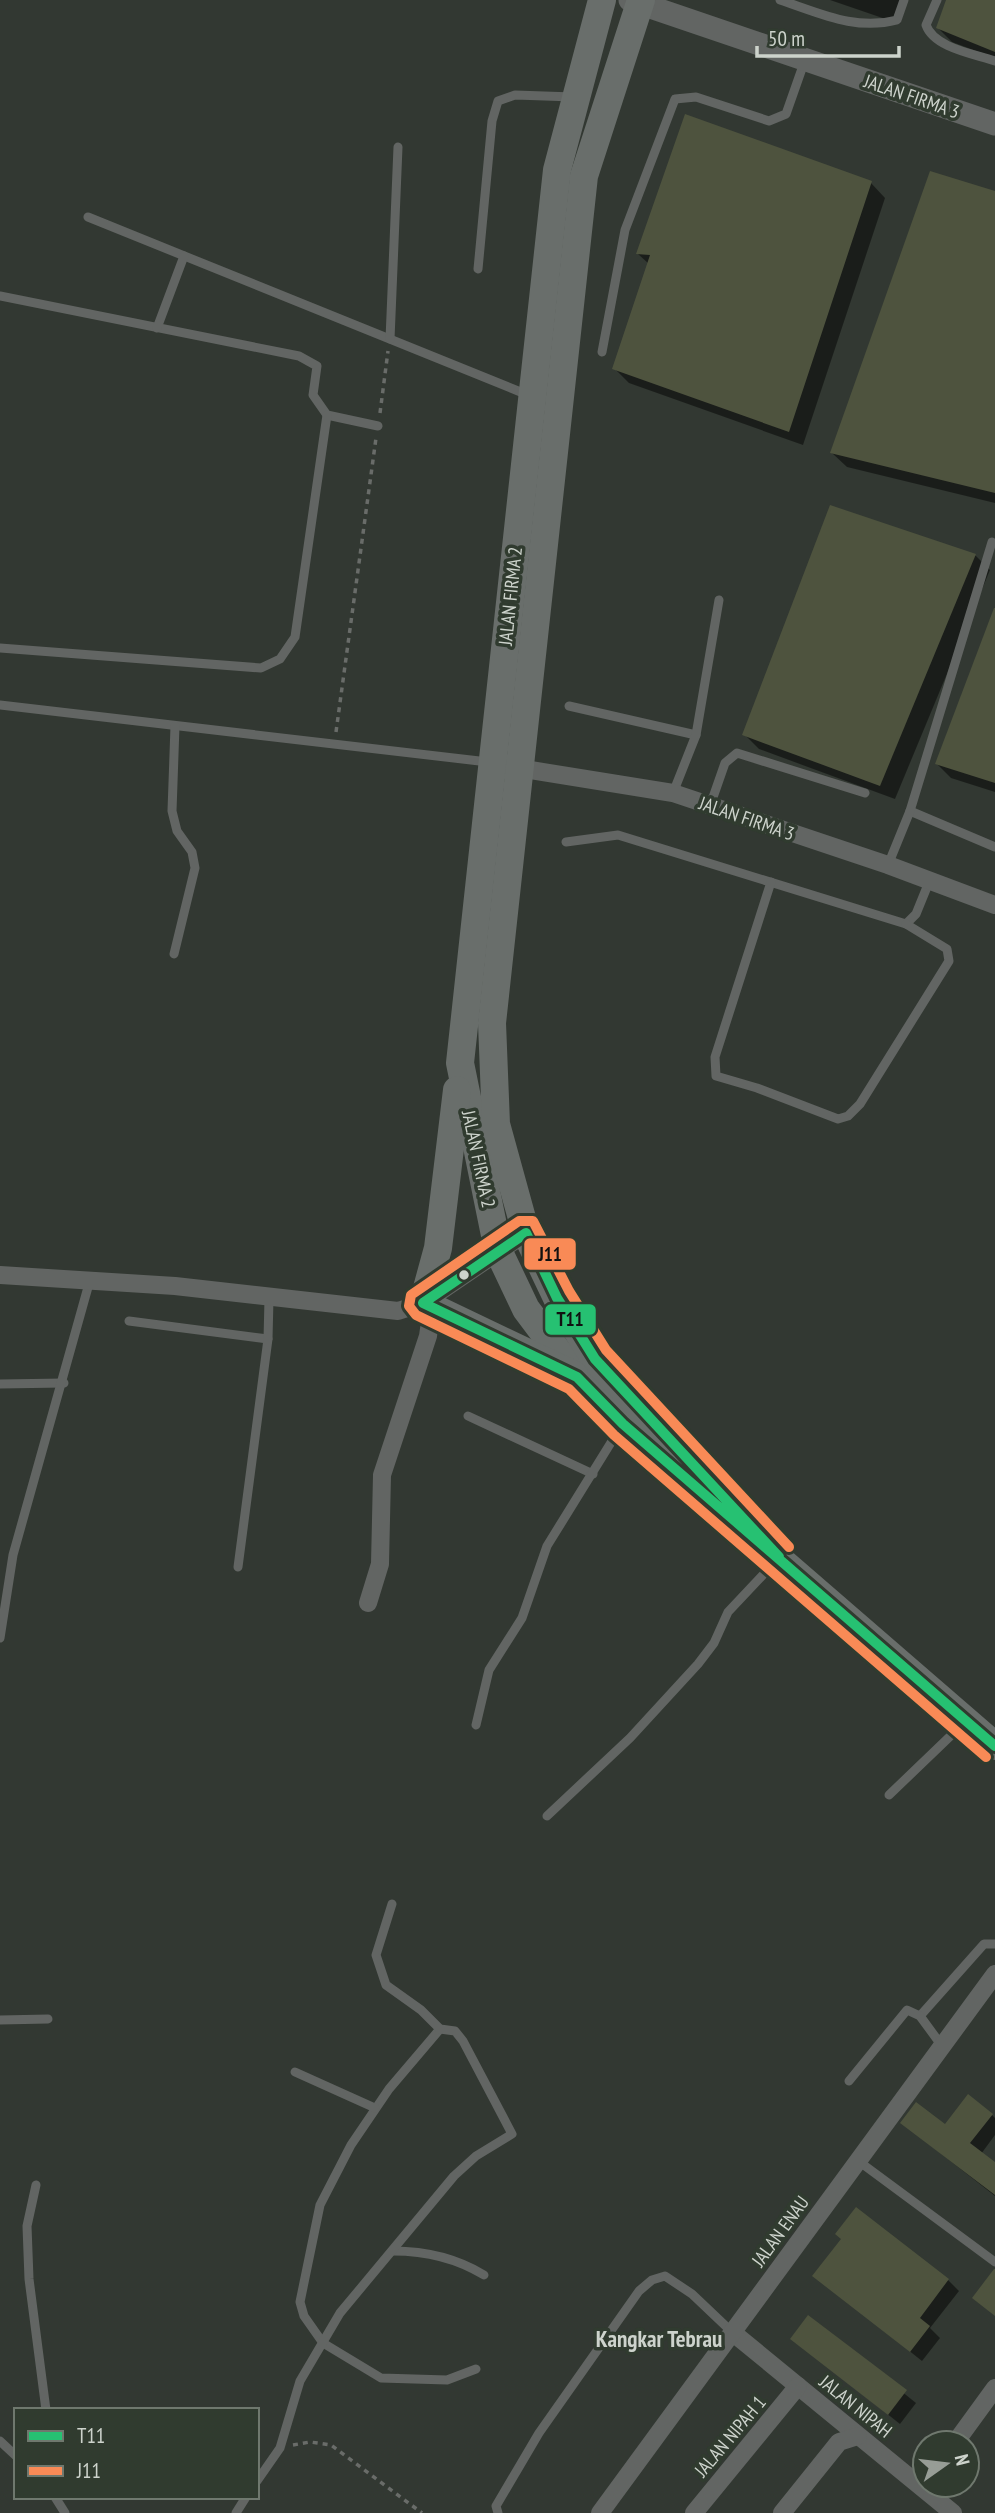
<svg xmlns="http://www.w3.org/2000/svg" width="995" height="2513" viewBox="0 0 995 2513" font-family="'PT Sans Narrow',sans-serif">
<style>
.shadow{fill:#0007}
.building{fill:#4e533e}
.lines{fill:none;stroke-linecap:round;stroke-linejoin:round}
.path{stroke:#696c69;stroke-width:3.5;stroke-dasharray:5 5;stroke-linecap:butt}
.service{stroke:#626563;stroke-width:9}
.minor{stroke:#626563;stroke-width:18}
.tertiary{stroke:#626563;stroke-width:23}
.primary{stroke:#696e6b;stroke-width:28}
.bus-1-casing{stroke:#303b2f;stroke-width:16}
.bus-2-casing{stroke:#303b2f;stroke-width:16}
.bus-1{stroke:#26c172;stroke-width:10}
.bus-2{stroke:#f98a56;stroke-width:10}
.bus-dot{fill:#cdd3cc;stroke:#303b2f;stroke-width:2.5}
.labels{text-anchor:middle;stroke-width:7;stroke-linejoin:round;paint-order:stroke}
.street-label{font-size:19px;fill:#cdd3cc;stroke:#303b2f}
.quarter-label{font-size:23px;font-weight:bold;fill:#cdd3cc;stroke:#303b2f}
.line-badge{stroke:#303b2f;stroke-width:2.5}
.pale-badge-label{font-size:19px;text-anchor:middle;font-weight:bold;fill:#111}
</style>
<rect width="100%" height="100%" fill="#323832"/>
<g class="shadow">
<polygon points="830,0 908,0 900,24"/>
<polygon points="948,0 995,0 995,58 952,42 938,28"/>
<polygon points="871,183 885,198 803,445 629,383 614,368 649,264 638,254"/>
<polygon points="995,192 995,503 847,467 832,453"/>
<polygon points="831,507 976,556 990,570 895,799 759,749 744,734"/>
<polygon points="995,609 995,792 951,778 937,764"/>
<polygon points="992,2115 995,2118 995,2135 981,2154 995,2165 995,2196 902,2123 945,2127"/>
<polygon points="843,2239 948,2280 959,2291 930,2328 940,2338 922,2361 815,2276"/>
<polygon points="809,2317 916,2403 900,2424 792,2339"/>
</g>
<g class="building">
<polygon points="946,0 995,0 995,52 936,28"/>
<polygon points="685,114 872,181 789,432 612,369 650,255 636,254"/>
<polygon points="930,171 995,191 995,493 830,453"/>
<polygon points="830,505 976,554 880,786 742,735"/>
<polygon points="994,608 995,608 995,783 935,764"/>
<polygon points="968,2094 993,2114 970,2143 995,2162 995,2195 900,2123 916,2102 945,2124"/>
<polygon points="856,2207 949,2279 920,2318 930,2326 910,2352 812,2276 841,2239 835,2234"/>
<polygon points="994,2269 995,2269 995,2316 972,2298"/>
<polygon points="808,2315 907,2390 888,2415 790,2339"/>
</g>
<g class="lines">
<g class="path">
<polyline points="380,413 388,351"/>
<polyline points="336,732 376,438"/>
<polyline points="293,2445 310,2442 331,2445 422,2513"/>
</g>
<g class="service">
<path d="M780 0C820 13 855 31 897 20L904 0"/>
<path d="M937 0 926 25C934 48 975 54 995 61"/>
<polyline points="88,217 528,395"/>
<polyline points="478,269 492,121 498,101 515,95 574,97"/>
<polyline points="0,296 299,356 317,366 313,395 327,415 378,426"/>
<polyline points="157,328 184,256"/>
<polyline points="390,339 398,147"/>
<polyline points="602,352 625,230 675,99 696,97 769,121 786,114 805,60"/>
<polyline points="0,648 261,668 280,659 295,637 327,415"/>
<polyline points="0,705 488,762"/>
<polyline points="569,706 696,735"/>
<polyline points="673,793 696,735 719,600"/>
<polyline points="710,806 725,763 737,753 865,793"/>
<polyline points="910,811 995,847"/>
<polyline points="566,842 618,835 906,924 916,914 929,882"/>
<polyline points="888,865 910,811 992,542"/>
<polyline points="771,882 715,1057 716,1076 757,1088 838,1119 848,1116 860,1104 949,961 947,949 906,924"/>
<polyline points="174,954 195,868 192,852 177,831 172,811 175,726"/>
<polyline points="129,1321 268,1339"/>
<polyline points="0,1384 64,1383"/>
<polyline points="468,1416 593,1474"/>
<polyline points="238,1567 268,1339 269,1299"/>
<polyline points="0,1638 13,1555 90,1280"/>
<polyline points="476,1725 489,1670 522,1618 547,1546 620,1428"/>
<polyline points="889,1795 965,1722"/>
<polyline points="547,1816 630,1738 698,1664 714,1643 728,1612 776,1561"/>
<polyline points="920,2016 984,1944 995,1944"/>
<polyline points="0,2020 48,2019"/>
<polyline points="440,2029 389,2089 351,2145 320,2205 300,2302 304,2316 323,2343 381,2378 447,2380 476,2369"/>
<polyline points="295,2072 375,2108"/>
<polyline points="849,2081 907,2010 920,2016 942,2046"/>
<polyline points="857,2160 995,2262"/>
<polyline points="36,2185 27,2226 29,2279 46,2410"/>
<path d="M393 2251C425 2251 456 2258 484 2275"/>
<polyline points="0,2441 16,2456"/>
<polyline points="257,2481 280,2448 300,2381 340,2313 454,2176 476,2156 512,2134 463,2041 455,2031 440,2029 421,2010 386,1985 376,1955 392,1904"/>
<polyline points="55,2497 65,2513"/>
<polyline points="236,2513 246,2497"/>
<polyline points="498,2513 496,2506 539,2433 639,2291 652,2280 665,2276 692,2294 732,2332"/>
</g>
<g class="minor">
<polyline points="512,767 673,793 888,865 995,905"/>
<polyline points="0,1275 175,1286 398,1311 423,1303 526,1233"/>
<polyline points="368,1603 380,1564 382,1475 428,1336 430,1322 423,1303"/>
<polyline points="732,2332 953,2513"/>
<polyline points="955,2443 995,2388"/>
<polyline points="600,2513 995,1974"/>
<polyline points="694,2513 798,2386"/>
<polyline points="782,2513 839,2442 858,2436"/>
</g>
<polyline class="tertiary" points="630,0 995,124"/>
<g class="primary">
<polyline points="602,0 557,170 460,1063 498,1250 526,1309 577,1377 623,1424 995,1746"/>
<polyline points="641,0 584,176 492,1023 496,1124 526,1233 557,1298 595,1359 692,1463"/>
<polyline points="457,1090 438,1248 423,1303 574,1375"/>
</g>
<g class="bus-1-casing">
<polyline id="bus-1" points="779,1557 595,1359 557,1298 526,1233 423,1303 577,1377 623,1424 995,1746"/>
</g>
<g class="bus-2-casing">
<polyline id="bus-2" points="789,1547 606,1350 569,1291 533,1221 519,1221 411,1295 409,1306 416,1315 569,1389 614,1435 986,1757"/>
</g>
<use href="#bus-1" class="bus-1"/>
<use href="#bus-2" class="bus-2"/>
</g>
<circle class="bus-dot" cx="464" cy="1275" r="6"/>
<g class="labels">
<g class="street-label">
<text transform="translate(912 96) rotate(19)" y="7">JALAN FIRMA 3</text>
<text transform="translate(510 596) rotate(-84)" y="7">JALAN FIRMA 2</text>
<text transform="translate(747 818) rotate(19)" y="7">JALAN FIRMA 3</text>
<text transform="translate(479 1159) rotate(78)" y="7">JALAN FIRMA 2</text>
<text transform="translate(780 2231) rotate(-54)" y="7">JALAN ENAU</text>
<text transform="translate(856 2406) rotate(39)" y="7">JALAN NIPAH</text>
<text transform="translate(730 2436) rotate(-50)" y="7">JALAN NIPAH 1</text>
</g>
<g class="quarter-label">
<text x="659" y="2347">Kangkar Tebrau</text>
</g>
</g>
<g class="line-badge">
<rect x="523" y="1237" width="54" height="34" rx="7" fill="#f98a56"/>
<rect x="544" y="1303" width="53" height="33" rx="7" fill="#26c172"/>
</g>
<g class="pale-badge-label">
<text x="550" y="1261">J11</text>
<text x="570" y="1326">T11</text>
</g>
<rect x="14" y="2408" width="245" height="91" fill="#303b2f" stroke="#6f786e" stroke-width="2"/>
<rect x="28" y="2431" width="35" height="10" fill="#26c172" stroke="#6f786e" stroke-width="2"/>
<text x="77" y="2443" font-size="21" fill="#cdd3cc">T11</text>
<rect x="28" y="2466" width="35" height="10" fill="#f98a56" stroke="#6f786e" stroke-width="2"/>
<text x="77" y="2478" font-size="21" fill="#cdd3cc">J11</text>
<g transform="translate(946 2464) rotate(76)"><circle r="33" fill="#303b2f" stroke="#6f786e" stroke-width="2"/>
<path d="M0-5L12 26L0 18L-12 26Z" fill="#979d96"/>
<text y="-10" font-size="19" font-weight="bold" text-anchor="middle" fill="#cdd3cc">N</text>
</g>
<path d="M757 46v10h142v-10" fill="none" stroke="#cdd3cc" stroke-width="3.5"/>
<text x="768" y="46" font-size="21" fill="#cdd3cc" stroke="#303b2f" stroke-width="5" paint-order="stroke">50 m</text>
</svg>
